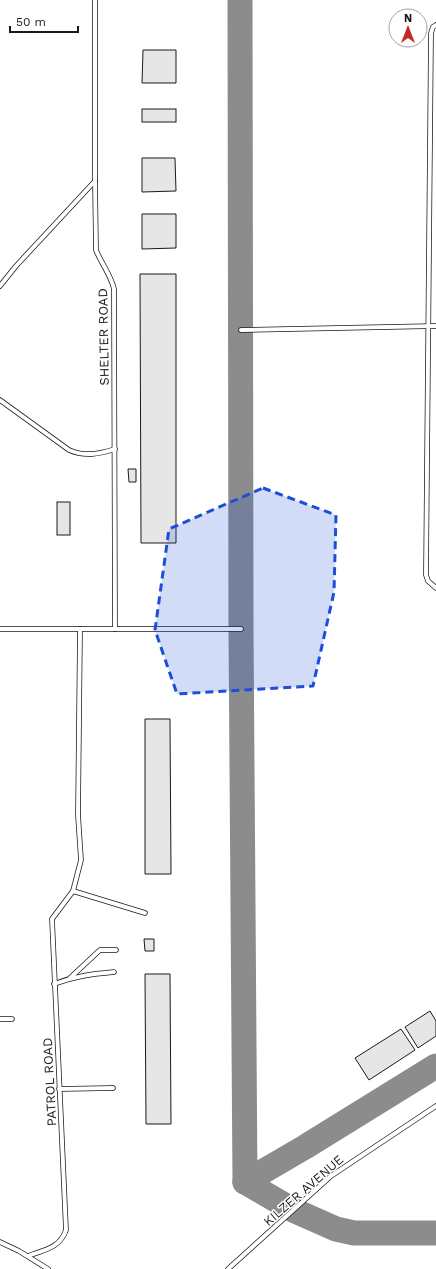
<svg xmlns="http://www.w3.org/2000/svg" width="436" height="1269" viewBox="0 0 436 1269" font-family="'Work Sans',sans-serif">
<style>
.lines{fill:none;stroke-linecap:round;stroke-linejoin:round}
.taxiway{stroke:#8c8c8c;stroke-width:25}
.building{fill:#e6e6e6;stroke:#1a1a1a}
.lane-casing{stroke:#1a1a1a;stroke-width:5.5}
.lane{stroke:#fff;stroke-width:4}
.marked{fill:#1d4ed8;fill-opacity:0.2;stroke:#1d4ed8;stroke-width:3;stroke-dasharray:8 5;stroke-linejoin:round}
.labels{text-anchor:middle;stroke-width:3;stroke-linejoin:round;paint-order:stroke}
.street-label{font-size:13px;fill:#1a1a1a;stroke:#fff}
</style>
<rect width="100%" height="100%" fill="#fff"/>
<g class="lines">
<g class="taxiway">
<polyline points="240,0 241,629 245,1182"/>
<polyline points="245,1182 305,1147 436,1066"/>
<polyline points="245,1182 293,1210 336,1229 354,1233 436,1233"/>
</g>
</g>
<g class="building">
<polygon points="143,50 176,50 176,83 142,83"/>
<rect x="142" y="109" width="34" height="13"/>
<polygon points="142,158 175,158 176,191 142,192"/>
<polygon points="142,214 176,214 176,248 142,249"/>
<polygon points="140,274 176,274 176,543 141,543"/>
<polygon points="128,469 136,469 136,482 129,482"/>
<rect x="57" y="502" width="13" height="33"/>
<polygon points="145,719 170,719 171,874 145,874"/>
<polygon points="144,939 154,939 154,951 145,951"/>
<polygon points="145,974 170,974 171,1124 146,1124"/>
<polygon points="430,1011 436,1021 436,1036 418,1048 405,1027"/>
<polygon points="401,1029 415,1050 369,1080 355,1058"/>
</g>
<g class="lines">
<g class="lane-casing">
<g id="lane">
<polyline points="436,25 433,27 431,33 426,575 428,581 436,588"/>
<path d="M95 181 96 250C101 263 111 275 114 289L115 629"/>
<polyline points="0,286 16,266 95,181 95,0"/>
<polyline points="241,330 436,326"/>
<path d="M0 400 69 450C85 457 99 454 115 449"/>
<polyline points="0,629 241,629"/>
<polyline points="73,891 145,913"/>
<polyline points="70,978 100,950 116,950"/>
<path d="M54 984C75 976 93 974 114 972"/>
<polyline points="0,1019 12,1019"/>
<polyline points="59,1089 113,1088"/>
<polyline points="0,1242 19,1251 48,1269"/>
<path d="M28 1256C44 1250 60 1248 66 1230L52 919 73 891 81 860 78 815 80 629"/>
<polyline points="228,1269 331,1176 436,1106"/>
</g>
</g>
<use href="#lane" class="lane"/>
</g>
<path class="marked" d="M263 488 336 515 334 592 313 686 177 694 155 630 169 529Z"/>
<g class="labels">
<g class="street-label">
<text transform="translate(103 337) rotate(-91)" y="5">SHELTER ROAD</text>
<text transform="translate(49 1082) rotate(-93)" y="5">PATROL ROAD</text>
<text transform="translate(303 1190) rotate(-41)" y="5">KILZER AVENUE</text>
</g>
</g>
<g transform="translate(408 28)"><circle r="19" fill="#ffffff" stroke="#a3a3a3"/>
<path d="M0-3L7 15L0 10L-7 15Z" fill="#c62828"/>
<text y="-6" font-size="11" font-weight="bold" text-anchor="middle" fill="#1a1a1a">N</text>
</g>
<path d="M10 26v6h68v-6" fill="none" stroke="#1a1a1a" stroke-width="2"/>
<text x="16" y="26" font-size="12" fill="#1a1a1a" stroke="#ffffff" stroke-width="3" paint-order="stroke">50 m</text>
</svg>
